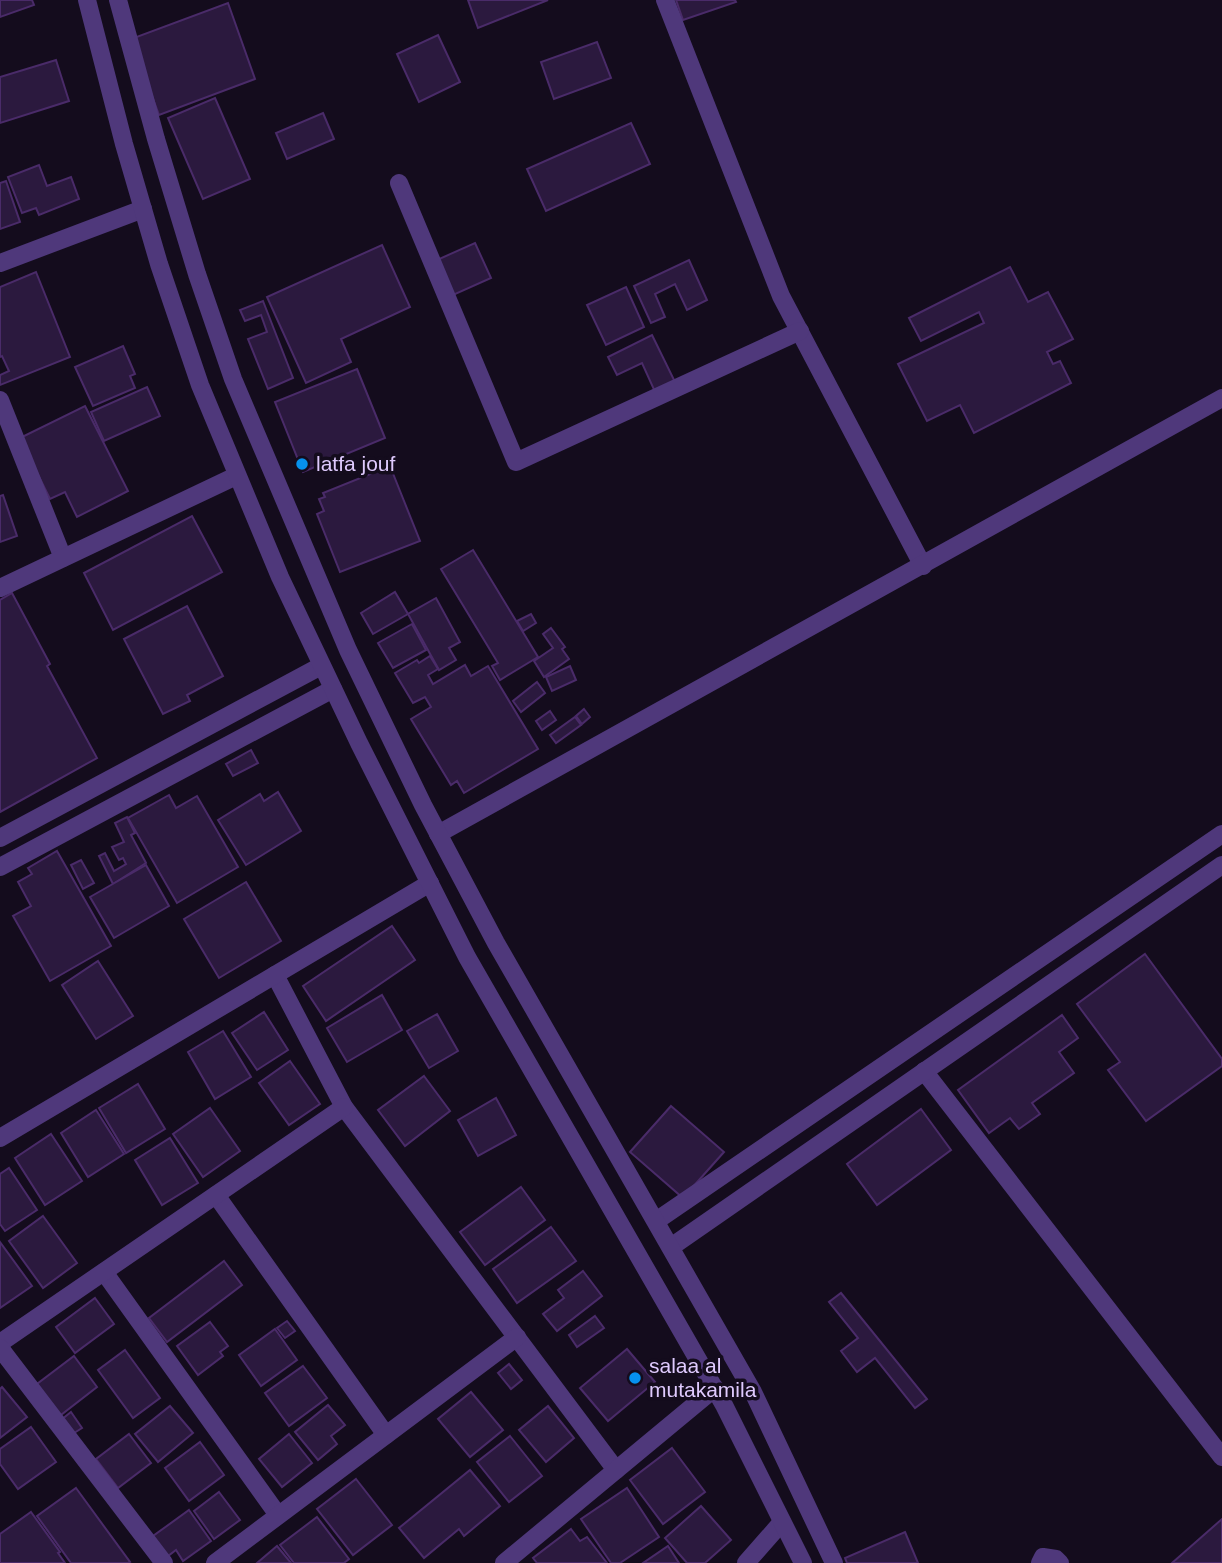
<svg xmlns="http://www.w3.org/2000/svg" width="1222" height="1563" viewBox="0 0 1222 1563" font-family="Helvetica,sans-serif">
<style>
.building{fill:#2b193e;stroke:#4a2b69;stroke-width:2}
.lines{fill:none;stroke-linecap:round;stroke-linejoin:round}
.minor{stroke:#4f387b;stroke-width:18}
.tertiary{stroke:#4f387b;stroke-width:18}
.poi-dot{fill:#0691ed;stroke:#140c1d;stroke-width:2.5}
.labels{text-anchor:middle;stroke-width:7;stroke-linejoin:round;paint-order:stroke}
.poi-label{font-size:21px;fill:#dfcafe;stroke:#140c1d;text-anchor:start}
</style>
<rect width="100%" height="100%" fill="#140c1d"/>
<g class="building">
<polygon points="0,0 32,0 34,5 0,17"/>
<polygon points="468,0 548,0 478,28"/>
<polygon points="676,0 735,0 736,2 683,20"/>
<polygon points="228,3 255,79 159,115 131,39"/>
<polygon points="438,35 460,82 419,102 397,54"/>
<polygon points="597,42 611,78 554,99 541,62"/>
<polygon points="56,60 69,101 0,123 0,77"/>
<polygon points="215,98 250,179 203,199 168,118"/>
<polygon points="323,113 334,139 287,159 276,133"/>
<polygon points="631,123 650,164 546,211 527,169"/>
<polygon points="39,165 47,186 71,177 79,199 39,215 36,208 22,213 8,177"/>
<polygon points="6,181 20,222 0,229 0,183"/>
<polygon points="475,243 491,278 453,295 437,260"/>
<polygon points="382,245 410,307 341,339 351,362 306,383 267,297"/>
<polygon points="689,260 707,300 687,310 675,284 655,294 665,317 651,323 634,286"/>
<polygon points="1010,267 1028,302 1048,292 1073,339 1047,352 1053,364 1060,361 1071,383 974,433 960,405 927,421 898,364 984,323 979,312 921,341 909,318"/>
<polygon points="36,272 70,357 0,385 0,375 9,371 2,356 0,357 0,287"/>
<polygon points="626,287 644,327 606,345 587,305"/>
<polygon points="263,301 293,378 268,389 248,339 267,332 261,315 245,321 240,310"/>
<polygon points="652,335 676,384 656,394 642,363 617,375 608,357"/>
<polygon points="123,346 135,374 130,376 135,388 93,406 75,367"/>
<polygon points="357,369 385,438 303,472 275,402"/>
<polygon points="147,387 160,416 104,441 91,412"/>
<polygon points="85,406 128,491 77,517 65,492 50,499 20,438"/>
<polygon points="390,466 420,541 340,572 317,514 324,511 319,499 325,497 323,493"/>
<polygon points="3,495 17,536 0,542 0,496"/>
<polygon points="192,516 222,572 113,630 84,573"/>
<polygon points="473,550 538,657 500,680 492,666 498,663 441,569"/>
<polygon points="395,592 408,614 373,634 361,613"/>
<polygon points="12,593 50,664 47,666 97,758 0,812 0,600"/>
<polygon points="436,598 460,642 449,648 456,660 439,670 408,614"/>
<polygon points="187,606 223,676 187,695 190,701 163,714 124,639"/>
<polygon points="531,614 536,623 523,631 517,621"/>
<polygon points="412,624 426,650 393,668 378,643"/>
<polygon points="551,628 565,647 562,649 569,659 544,677 534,661 553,648 543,634"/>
<polygon points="430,656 438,669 428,675 433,684 465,665 471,676 488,666 538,749 464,793 457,781 451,785 411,719 431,707 425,697 413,703 395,673 417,660 419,663"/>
<polygon points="570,666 576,680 552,691 546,677"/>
<polygon points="537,682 545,693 521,712 513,701"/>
<polygon points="584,709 590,717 582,724 576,716"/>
<polygon points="550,711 556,720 542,730 536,721"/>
<polygon points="575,717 581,725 556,743 550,735"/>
<polygon points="251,750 258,763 233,776 226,764"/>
<polygon points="278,792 301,831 246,865 218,820 260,794 264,801"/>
<polygon points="169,795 176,808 197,796 238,867 177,903 128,818"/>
<polygon points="127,817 135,833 131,835 146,863 113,884 99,856 105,853 114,871 126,864 123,858 119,860 112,847 124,842 115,823"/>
<polygon points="57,851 111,946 50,981 13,916 31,906 18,882 32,874 28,868"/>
<polygon points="81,860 94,883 83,889 71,865"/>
<polygon points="146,865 169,906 114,938 90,897"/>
<polygon points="246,882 281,941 219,978 184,919"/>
<polygon points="392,926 415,960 326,1021 303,986"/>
<polygon points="1145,954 1222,1059 1222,1066 1146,1121 1108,1070 1120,1062 1077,1004"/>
<polygon points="98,961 133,1016 96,1039 62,985"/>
<polygon points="382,995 402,1030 347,1062 327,1028"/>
<polygon points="264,1012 288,1050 257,1070 232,1033"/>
<polygon points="437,1014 458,1051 429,1068 407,1031"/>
<polygon points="1062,1015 1078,1038 1059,1052 1074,1073 1032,1103 1040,1114 1019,1129 1010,1118 989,1133 958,1090"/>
<polygon points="223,1031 251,1077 215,1099 188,1052"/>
<polygon points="290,1061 320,1104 289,1125 259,1083"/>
<polygon points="424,1076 450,1111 405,1146 378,1110"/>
<polygon points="138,1084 165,1129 126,1153 99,1108"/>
<polygon points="496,1098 516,1135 478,1156 458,1120"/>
<polygon points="671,1106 724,1152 683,1198 630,1152"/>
<polygon points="210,1108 240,1151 203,1177 173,1134"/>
<polygon points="921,1109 951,1150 877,1205 847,1164"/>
<polygon points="96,1110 124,1154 88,1177 61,1133"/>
<polygon points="51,1134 82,1181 45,1205 15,1158"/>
<polygon points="170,1138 198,1183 162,1205 135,1160"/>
<polygon points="9,1168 37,1210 5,1231 0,1224 0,1174"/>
<polygon points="521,1187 545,1220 485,1265 460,1232"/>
<polygon points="43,1216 77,1263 43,1288 9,1241"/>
<polygon points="551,1227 576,1261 517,1303 493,1269"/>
<polygon points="0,1242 32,1286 0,1308"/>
<polygon points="224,1261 242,1285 167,1342 149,1318"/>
<polygon points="583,1271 602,1296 557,1331 543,1314 564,1298 558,1290"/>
<polygon points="841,1293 927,1399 915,1408 875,1358 857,1372 841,1351 858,1338 829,1302"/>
<polygon points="95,1298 114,1324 75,1353 56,1327"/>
<polygon points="595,1316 604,1328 577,1347 569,1335"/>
<polygon points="287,1321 295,1331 285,1338 277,1328"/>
<polygon points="210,1322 228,1346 220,1352 223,1356 198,1375 177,1346"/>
<polygon points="275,1329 297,1360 261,1386 239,1355"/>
<polygon points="627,1349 655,1382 608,1421 580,1388"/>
<polygon points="125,1350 160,1398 133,1418 98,1370"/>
<polygon points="74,1356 97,1387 57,1418 33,1387"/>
<polygon points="509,1364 522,1380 511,1389 498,1373"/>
<polygon points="303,1366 327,1398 289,1426 265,1393"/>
<polygon points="2,1387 27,1417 0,1438 0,1389"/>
<polygon points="471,1392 503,1430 470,1457 438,1419"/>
<polygon points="328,1405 345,1425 331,1436 337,1444 318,1460 295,1432"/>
<polygon points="170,1406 193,1433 158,1462 135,1434"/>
<polygon points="548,1406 574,1438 546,1462 519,1430"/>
<polygon points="71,1412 82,1428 71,1435 61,1420"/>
<polygon points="31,1427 56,1462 18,1489 0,1464 0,1449"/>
<polygon points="129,1434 151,1463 118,1488 96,1459"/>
<polygon points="289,1434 312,1463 282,1487 259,1459"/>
<polygon points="510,1436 542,1476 509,1502 477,1462"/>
<polygon points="200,1442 224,1475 189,1501 165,1468"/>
<polygon points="672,1448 705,1492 663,1524 630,1480"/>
<polygon points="470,1470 500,1506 464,1536 459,1529 424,1558 399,1528"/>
<polygon points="356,1479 392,1525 353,1555 317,1509"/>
<polygon points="76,1488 130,1562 128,1563 71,1563 37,1516"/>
<polygon points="627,1488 659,1537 620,1563 611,1563 581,1519"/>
<polygon points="219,1492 240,1520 214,1539 194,1511"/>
<polygon points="701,1506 731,1540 705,1563 687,1563 665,1538"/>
<polygon points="189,1510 211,1541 183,1561 176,1550 168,1556 153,1536"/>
<polygon points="31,1512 60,1552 58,1553 65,1563 0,1563 0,1534"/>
<polygon points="317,1517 349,1559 344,1563 294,1563 280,1545"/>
<polygon points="1222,1519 1222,1563 1172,1563"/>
<polygon points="571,1529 580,1541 587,1537 607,1563 537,1563 533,1558"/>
<polygon points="905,1532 918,1563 847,1563 845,1558"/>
<polygon points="277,1546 291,1563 257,1563"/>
<polygon points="668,1546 679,1563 643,1563"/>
</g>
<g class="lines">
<g class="minor">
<polyline points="665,0 781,296 923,566"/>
<polyline points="399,183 516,462 800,331"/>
<polyline points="0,263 143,209"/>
<polyline points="0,400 63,558"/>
<polyline points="0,588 236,476"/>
<polyline points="438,834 1222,398"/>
<polyline points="0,838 321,666"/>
<polyline points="0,867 333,689"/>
<polyline points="275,975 344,1107 616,1470"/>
<polyline points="924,1071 1222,1457"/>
<polyline points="0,1138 430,883"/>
<polyline points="216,1195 386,1435"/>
<polyline points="656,1221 1222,834"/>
<polyline points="671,1247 1222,865"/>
<polyline points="104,1272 278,1515"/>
<polyline points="0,1343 344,1107"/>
<polyline points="0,1348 164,1563"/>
<polyline points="215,1563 517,1337"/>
<polyline points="504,1563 715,1388"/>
<polyline points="746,1563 782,1522"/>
<polyline points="1040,1563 1043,1557 1056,1559 1060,1563"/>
</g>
<g class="tertiary">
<polyline points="87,0 124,144 159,264 200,385 280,577 359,743 467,957 724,1405 803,1563"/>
<polyline points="118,0 156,139 197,274 233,379 348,650 423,805 496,943 753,1392 834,1563"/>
</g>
</g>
<g class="poi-dot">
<circle cx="302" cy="464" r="7"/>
<circle cx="635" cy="1378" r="7"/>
</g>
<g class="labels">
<g class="poi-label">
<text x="316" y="471">latfa jouf</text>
<text x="649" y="1373">salaa al<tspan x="649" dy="24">mutakamila</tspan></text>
</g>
</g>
</svg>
